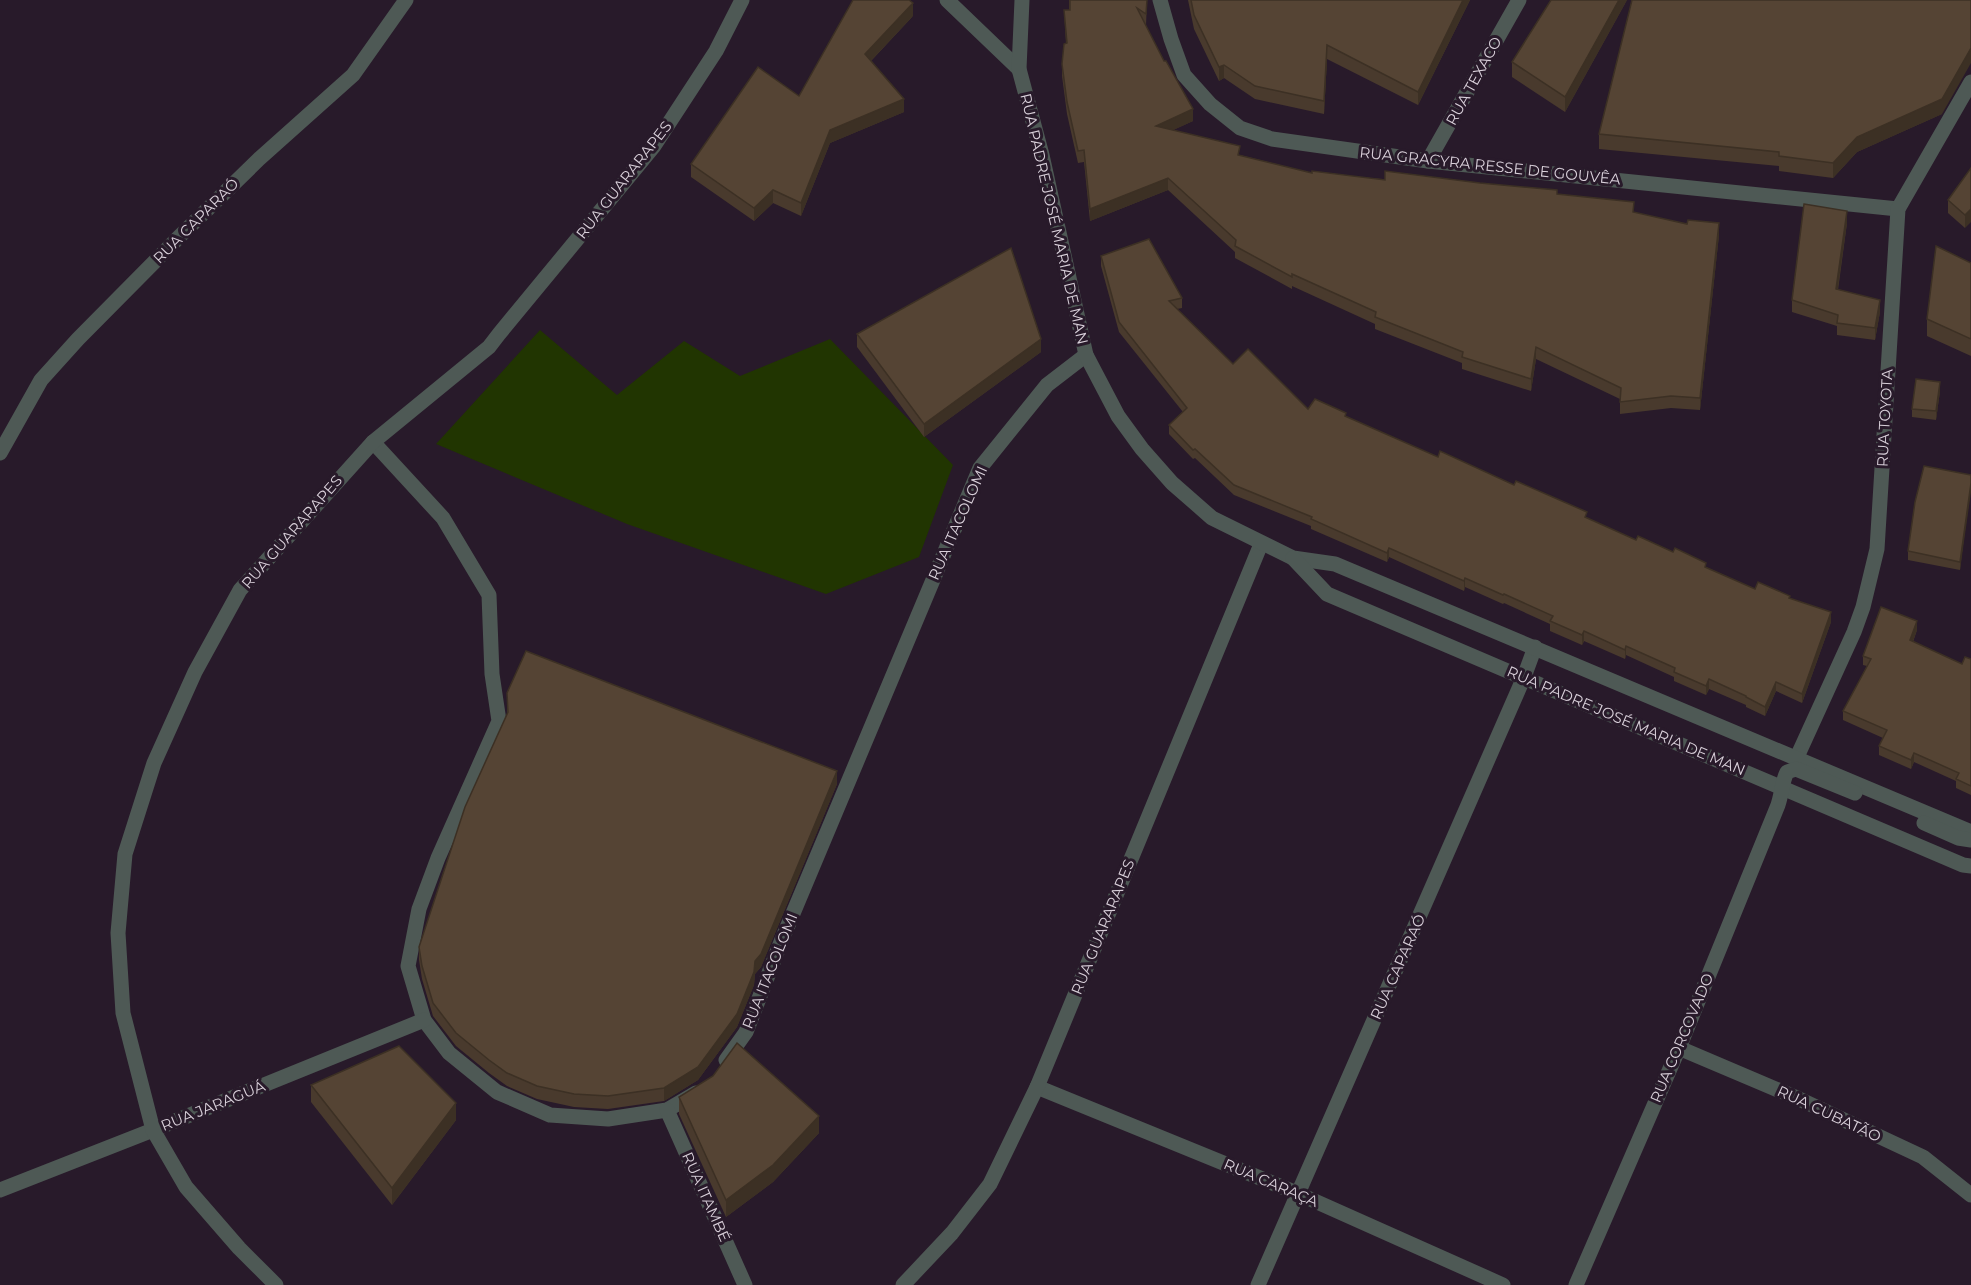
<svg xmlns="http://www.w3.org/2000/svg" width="1971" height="1285" viewBox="0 0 1971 1285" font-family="Montserrat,sans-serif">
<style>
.pitch{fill:#213501}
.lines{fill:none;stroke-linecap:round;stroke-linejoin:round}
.minor{stroke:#4e5955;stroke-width:15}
.tertiary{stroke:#4e5955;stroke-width:15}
.wall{fill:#493a2d}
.shaded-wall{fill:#3c3024}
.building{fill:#554434;stroke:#3c3024;stroke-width:1.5}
.labels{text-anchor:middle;stroke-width:6;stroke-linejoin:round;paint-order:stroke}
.street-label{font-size:15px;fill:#d9d0da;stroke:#281a2a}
</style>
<rect width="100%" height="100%" fill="#281a2a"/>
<polygon class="pitch" points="540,330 617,395 684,341 740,376 830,339 953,465 919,557 826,594 627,524 436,444"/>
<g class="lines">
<g class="minor">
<polyline points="1160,0 1171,39 1184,75 1210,104 1240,128 1272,139 1428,161 1898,209"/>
<polyline points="1428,161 1519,0"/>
<polyline points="373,442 443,518 489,595 492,674 499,721 438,858 419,909 408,966 424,1020 449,1053 497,1092 550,1115 608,1119 667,1110 696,1093"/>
<polyline points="0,453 41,380 78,339 180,236 259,159 353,75 406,0"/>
<polyline points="1797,757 1854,632 1863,607 1877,549 1898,209 1971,82"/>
<polyline points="1679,1048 1797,1098 1923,1157 1971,1195"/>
<polyline points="726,1060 746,1032 781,942 980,468 1047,385 1086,355"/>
<polyline points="1037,1087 1299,1194 1503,1285"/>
<polyline points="667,1110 745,1285"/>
<polyline points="0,1190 153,1130 424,1020"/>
<polyline points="276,1285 239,1248 186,1187 153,1130 123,1013 118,933 125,854 154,763 195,672 240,590 373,442 489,347 499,334 654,146 716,51 742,0"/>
<polyline points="903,1285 952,1233 990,1184 1037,1087 1261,544"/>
<polyline points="1258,1285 1524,677 1535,647"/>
</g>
<g class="tertiary">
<polyline points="947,0 1019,69"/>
<polyline points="1022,0 1019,69 1042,155 1086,355 1118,416 1142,449 1172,483 1212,518 1293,558 1335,564 1971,832"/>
<polyline points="1293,558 1327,594 1963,865 1971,866"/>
<polyline points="1924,823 1958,838 1971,840"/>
<path d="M1576 1285 1679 1048 1778 805C1782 793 1782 782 1787 772L1796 769 1855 793"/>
</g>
</g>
<g class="wall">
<polygon points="1069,0 1147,0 1146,26 1193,121 1173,130 1240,155 1312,173 1557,194 1634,212 1719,235 1700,410 1671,408 1620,414 1620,399 1536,359 1531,391 1462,369 1462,363 1375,329 1375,324 1292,286 1292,289 1235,258 1235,252 1168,190 1090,221 1084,162 1078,163 1067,114 1062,76 1062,64 1066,44 1064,10 1069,10"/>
<polygon points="1188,0 1470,0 1418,105 1327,59 1324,114 1255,99 1224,78 1219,81 1194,29"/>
<polygon points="1627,0 1565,112 1512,77 1512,62"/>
<polygon points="913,16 871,61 904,112 830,143 801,216 773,203 754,221 691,177 691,164 799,96"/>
<polygon points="1942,114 1857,152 1833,178 1779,171 1779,166 1599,149 1599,134"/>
<polygon points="1971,168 1965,228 1948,213 1948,200"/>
<polygon points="1847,223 1838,290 1880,312 1875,340 1837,335 1837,326 1792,312 1792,300"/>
<polygon points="1101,256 1182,298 1182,308 1177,309 1233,364 1308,409 1346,417 1438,457 1587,518 1636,540 1706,567 1755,589 1790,598 1831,622 1802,703 1776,691 1765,716 1746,707 1746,705 1709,689 1706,695 1674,681 1674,677 1626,655 1625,659 1584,641 1582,645 1550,631 1550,624 1504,603 1503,604 1465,587 1464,591 1389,557 1387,562 1311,529 1311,526 1234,495 1195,458 1193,459 1169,434 1169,425 1183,412 1119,332 1101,266"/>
<polygon points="1971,263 1971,356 1927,336 1927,319"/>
<polygon points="857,334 1041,352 924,437 857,347"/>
<polygon points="1940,391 1936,420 1912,417 1912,409"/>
<polygon points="1971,475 1960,570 1908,560 1908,551"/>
<polygon points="1917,630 1913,642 1962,664 1971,659 1971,795 1956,788 1956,781 1914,762 1911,769 1879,755 1879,746 1883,738 1843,720 1843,711 1867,666 1863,665 1863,656"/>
<polygon points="507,693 837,784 761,967 755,974 754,985 737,1027 698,1080 664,1101 608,1109 574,1107 537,1099 507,1086 489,1073 456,1046 433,1016 422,979 419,960 419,947 507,714"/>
<polygon points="311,1085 456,1120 392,1205 311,1102"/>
<polygon points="679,1097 819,1133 773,1182 726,1217 679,1114"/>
</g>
<g class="shaded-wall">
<polygon points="1463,0 1470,0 1418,105 1418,92"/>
<polygon points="1619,0 1627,0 1565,112 1565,97"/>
<polygon points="913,3 913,16 865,67 865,54"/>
<polygon points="1327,45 1327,59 1324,114 1324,101"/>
<polygon points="1971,48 1971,63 1942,114 1857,152 1833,178 1833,163 1857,137"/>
<polygon points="1224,65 1224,78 1219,81 1219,67"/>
<polygon points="904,99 904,112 830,143 801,216 801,203 830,130"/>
<polygon points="1193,109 1193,121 1156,138 1156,126"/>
<polygon points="1168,178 1168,190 1090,221 1090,209"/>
<polygon points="773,190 773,203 754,221 754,208"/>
<polygon points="1971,209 1971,222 1965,228 1965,215"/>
<polygon points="1847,211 1847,223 1836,301 1836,289"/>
<polygon points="1719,223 1719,235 1700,410 1700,398"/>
<polygon points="1880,300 1880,312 1875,340 1875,328"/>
<polygon points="1041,339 1041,352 924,437 924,424"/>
<polygon points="1536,347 1536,359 1531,391 1531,379"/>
<polygon points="1940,382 1940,391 1936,420 1936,411"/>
<polygon points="1971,483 1971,492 1960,570 1960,562"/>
<polygon points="1389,548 1389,557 1387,562 1387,553"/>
<polygon points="1465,578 1465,587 1464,591 1464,581"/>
<polygon points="1831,612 1831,622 1802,703 1802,694"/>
<polygon points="1917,621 1917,630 1910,649 1910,640"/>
<polygon points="1584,631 1584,641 1582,645 1582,635"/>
<polygon points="1626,646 1626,655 1625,659 1625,650"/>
<polygon points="1709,679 1709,689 1706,695 1706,686"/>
<polygon points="1776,682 1776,691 1765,716 1765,707"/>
<polygon points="1914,753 1914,762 1911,769 1911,760"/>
<polygon points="837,771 837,784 761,967 755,974 754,985 737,1027 698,1080 664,1101 664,1088 755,961"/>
<polygon points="456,1103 456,1120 392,1205 392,1188"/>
<polygon points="819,1116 819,1133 773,1182 726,1217 726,1200"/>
</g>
<g class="building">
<polygon points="853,0 909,0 913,3 865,54 904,99 830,130 801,203 773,190 754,208 691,164 758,67 799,96"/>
<polygon points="1070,0 1147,0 1146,14 1137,8 1164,61 1166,61 1193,109 1156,126 1240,146 1238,155 1312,173 1312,171 1385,180 1385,171 1480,183 1557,190 1557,194 1634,202 1633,212 1687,224 1688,220 1719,223 1700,398 1671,396 1620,402 1621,388 1536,347 1531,379 1462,357 1463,352 1375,317 1376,312 1292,274 1292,277 1235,246 1236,240 1168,178 1090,209 1084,150 1078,151 1067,102 1062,64 1064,44 1067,43 1064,10 1070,10"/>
<polygon points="1191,0 1463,0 1418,92 1327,45 1324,101 1255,86 1224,65 1219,67 1194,15"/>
<polygon points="1551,0 1619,0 1565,97 1512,62"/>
<polygon points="1632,0 1971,0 1971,48 1942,99 1857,137 1833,163 1779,156 1779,152 1599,134"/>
<polygon points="1971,168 1971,209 1965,215 1948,200"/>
<polygon points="1804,204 1847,211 1836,289 1880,300 1875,328 1837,323 1838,315 1792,300"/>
<polygon points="1149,239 1182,298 1169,301 1233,364 1248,349 1308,409 1315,399 1346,413 1345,416 1438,457 1440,451 1514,485 1516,481 1555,498 1587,512 1585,517 1636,540 1638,536 1673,552 1675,548 1706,563 1705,567 1755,589 1758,582 1790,596 1789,598 1831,612 1802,694 1776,682 1765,707 1746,697 1746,696 1709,679 1706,686 1674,672 1675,668 1626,646 1625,650 1584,631 1582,635 1550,621 1553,616 1504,594 1503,595 1465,578 1464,581 1389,548 1387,553 1311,519 1312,517 1234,485 1195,449 1193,450 1169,425 1187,408 1119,322 1101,256"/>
<polygon points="1936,246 1971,263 1971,339 1927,319"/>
<polygon points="1011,248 1041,339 924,424 857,334"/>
<polygon points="1916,379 1940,382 1936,411 1912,409"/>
<polygon points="1924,466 1971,475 1971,483 1960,562 1908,551 1915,502"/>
<polygon points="1881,607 1917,621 1910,640 1962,664 1965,657 1971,659 1971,786 1956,779 1959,773 1914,753 1911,760 1879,746 1887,730 1843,711 1871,659 1863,656"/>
<polygon points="526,651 837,771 761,954 755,961 754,972 737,1014 698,1067 664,1088 608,1096 574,1094 537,1086 507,1073 489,1060 456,1033 433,1003 422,966 419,947 465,807 508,712 507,693"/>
<polygon points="737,1043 819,1116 773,1165 726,1200 679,1097 713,1076"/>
<polygon points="399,1046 456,1103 392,1188 311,1085"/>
</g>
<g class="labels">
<g class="street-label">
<text transform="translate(1474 81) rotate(-61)" y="5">RUA TEXACO</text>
<text transform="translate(1490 166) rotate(6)" y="5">RUA GRACYRA RESSE DE GOUVÊA</text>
<text transform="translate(624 180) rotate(-52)" y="5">RUA GUARARAPES</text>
<text transform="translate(1054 219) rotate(77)" y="5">RUA PADRE JOSÉ MARIA DE MAN</text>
<text transform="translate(196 221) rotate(-45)" y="5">RUA CAPARAÓ</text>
<text transform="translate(1885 418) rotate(-87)" y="5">RUA TOYOTA</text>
<text transform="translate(958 523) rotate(-66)" y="5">RUA ITACOLOMI</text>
<text transform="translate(292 532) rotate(-49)" y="5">RUA GUARARAPES</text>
<text transform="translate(1626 721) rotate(23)" y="5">RUA PADRE JOSÉ MARIA DE MAN</text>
<text transform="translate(1103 927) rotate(-68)" y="5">RUA GUARARAPES</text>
<text transform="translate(1398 967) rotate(-66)" y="5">RUA CAPARAÓ</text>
<text transform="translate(770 971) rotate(-68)" y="5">RUA ITACOLOMI</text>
<text transform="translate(1682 1038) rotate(-67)" y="5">RUA CORCOVADO</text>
<text transform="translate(213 1106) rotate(-22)" y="5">RUA JARAGUÁ</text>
<text transform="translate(1829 1114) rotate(25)" y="5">RUA CUBATÃO</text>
<text transform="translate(1271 1183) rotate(23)" y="5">RUA CARAÇA</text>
<text transform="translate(706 1197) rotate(66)" y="5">RUA ITAMBÉ</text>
</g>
</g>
</svg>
